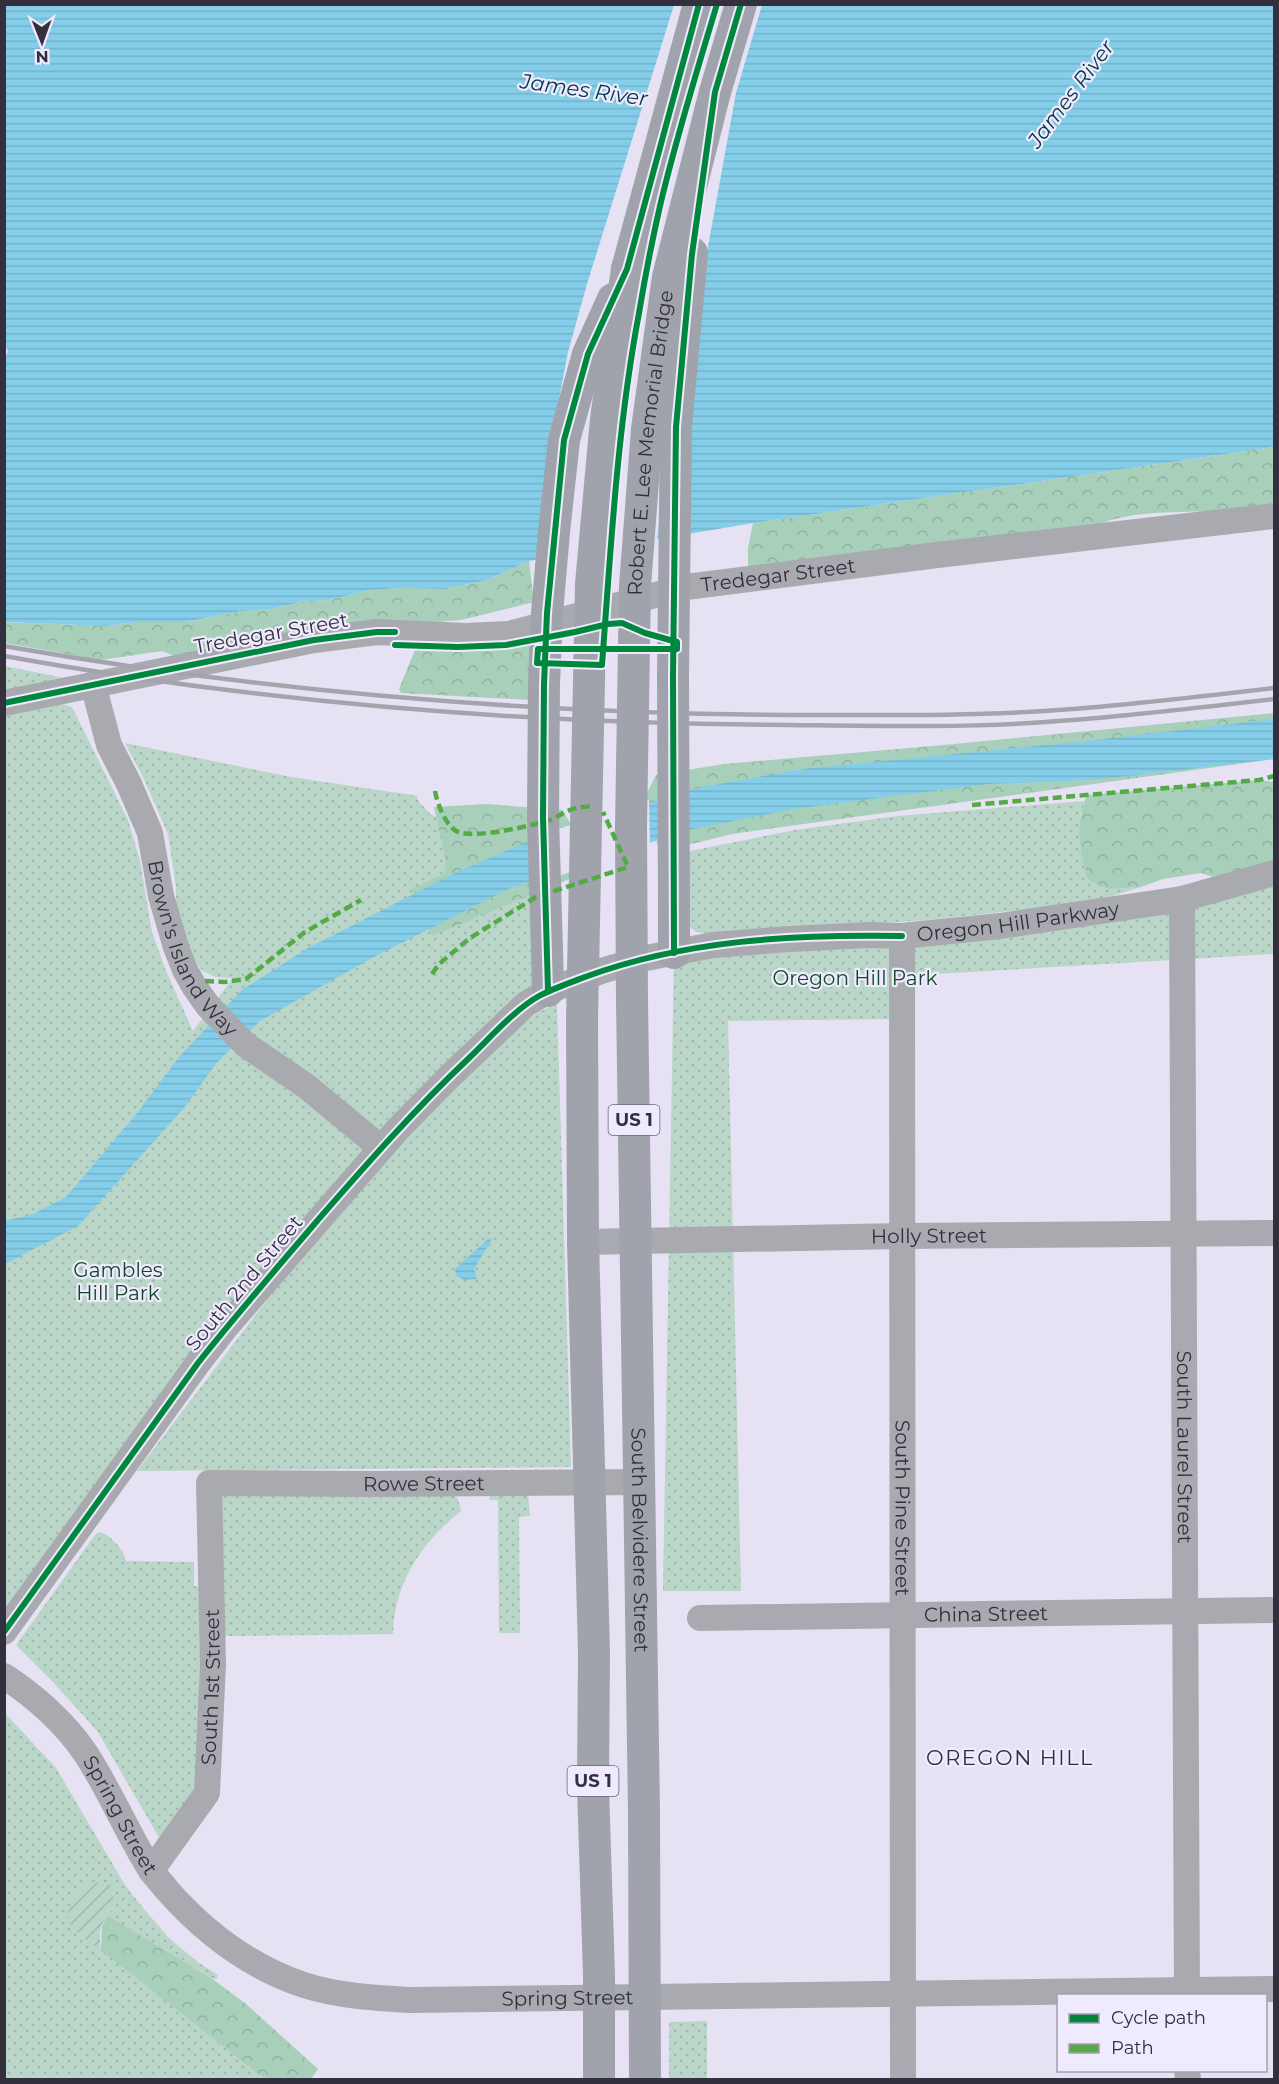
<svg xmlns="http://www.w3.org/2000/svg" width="1279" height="2084" viewBox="0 0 1279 2084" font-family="Montserrat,sans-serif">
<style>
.grass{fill:url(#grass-dots)}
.forest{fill:url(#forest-crowns)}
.garden{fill:url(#garden-furrows)}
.water{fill:url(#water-rules)}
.pier{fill:#e6e2f3}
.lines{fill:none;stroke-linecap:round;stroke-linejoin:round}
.minor{stroke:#a9aab0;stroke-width:26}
.major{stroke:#a1a3ac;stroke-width:32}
.rail{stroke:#a5a4ad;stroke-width:4.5}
.major-bridge{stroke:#a1a3ac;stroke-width:32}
.quiet{stroke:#54ab46;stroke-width:4.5;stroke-dasharray:9 4.5;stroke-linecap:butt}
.cycleway-casing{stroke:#efeafe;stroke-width:10}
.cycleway{stroke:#00873e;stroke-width:6}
.labels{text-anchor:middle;stroke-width:4.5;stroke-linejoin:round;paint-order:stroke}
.shield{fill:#efeafe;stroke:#6b6776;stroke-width:1.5}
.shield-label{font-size:18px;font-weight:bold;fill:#332f3c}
.street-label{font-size:20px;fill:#332f3c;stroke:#efeafe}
.park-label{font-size:20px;fill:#0f4a29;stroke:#efeafe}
.water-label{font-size:21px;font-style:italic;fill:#043845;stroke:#efeafe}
.neighbourhood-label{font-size:21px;letter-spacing:1.5px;fill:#332f3c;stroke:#efeafe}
</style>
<defs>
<pattern id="grass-dots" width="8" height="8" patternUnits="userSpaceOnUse" patternTransform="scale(1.5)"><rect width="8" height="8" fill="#b9d6c8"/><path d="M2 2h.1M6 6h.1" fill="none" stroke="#a0b8ad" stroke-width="1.8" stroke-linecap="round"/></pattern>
<pattern id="forest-crowns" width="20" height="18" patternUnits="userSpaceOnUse" patternTransform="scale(1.5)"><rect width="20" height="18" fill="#a7cfba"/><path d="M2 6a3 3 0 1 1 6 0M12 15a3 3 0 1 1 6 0" fill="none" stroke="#90b2a1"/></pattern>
<pattern id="garden-furrows" width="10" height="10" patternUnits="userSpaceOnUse" patternTransform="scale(1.5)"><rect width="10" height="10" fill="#b9d6c8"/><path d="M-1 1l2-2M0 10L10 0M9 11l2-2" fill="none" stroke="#a0b8ad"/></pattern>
<pattern id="water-rules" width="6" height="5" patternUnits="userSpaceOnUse" patternTransform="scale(1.5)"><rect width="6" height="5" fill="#85ceea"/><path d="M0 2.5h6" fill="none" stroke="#73b1ca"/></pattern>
</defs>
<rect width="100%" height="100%" fill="#e6e2f3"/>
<g class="grass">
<polygon points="5,666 93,684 5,703"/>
<polygon points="59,703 72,707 128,820 140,861 152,932 166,971 193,1031 233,978 216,977 202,971 191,954 176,908 176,887 168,834 143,777 125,743 291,777 418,796 417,799 429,813 436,817 543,817 548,991 381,1148 5,1632 5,713"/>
<polygon points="1085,801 1080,816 1109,889 1141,887 1096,901 1075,904 927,920 715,934 696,932 689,926 685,852 795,830 897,816"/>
<polygon points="1274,873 1274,954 902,976 902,1019 728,1021 741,1591 663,1591 674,953 870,935"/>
<polygon points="557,1003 571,1467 137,1471 327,1221 484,1050 539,1012"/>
<path d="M219 1493 454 1496 458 1499 461 1511C422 1542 394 1583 393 1634L230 1636 220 1635Z"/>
<polygon points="528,1494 530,1516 519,1517 520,1633 499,1633 498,1500 489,1500 491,1495"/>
<path d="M99 1532C110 1534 125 1551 126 1561L194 1562V1586L200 1587 202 1699 196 1780 192 1799 161 1841 98 1732 54 1683 16 1645 95 1535Z"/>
<polygon points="4,1712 56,1768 125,1885 143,1908 170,1939 199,1963 218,1975 217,1979 211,1978 107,1915 113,1909 72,1926 258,2074 268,2079 5,2079"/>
<polygon points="707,2021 707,2079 669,2079 669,2022"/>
</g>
<g class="forest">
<path d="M1274 447V504C1253 506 1231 510 1210 511 1171 513 1132 510 1095 526L748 567V548L753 523Z"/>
<polygon points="529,561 534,602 461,620 436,622 386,620 177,657 162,651 101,660 5,643 5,622 106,626 136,622 187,622 241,611 272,609 300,602 329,600 370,590 401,588 444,589 487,580"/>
<polygon points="533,640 530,700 401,693 399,689 417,645"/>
<polygon points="1274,713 1274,759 732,834 659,852 646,795 656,775 724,764 944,745"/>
<path d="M1259 780 1274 782V873L1217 878 1201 873 1163 879 1141 887 1109 889 1088 880C1079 848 1075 827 1087 795Z"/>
<polygon points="487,804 562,810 598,867 432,936 411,889 444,874 446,860 434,807"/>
<polygon points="107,1915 211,1978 246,2004 318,2069 311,2079 268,2079 258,2074 101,1950 102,1927"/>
</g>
<path class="garden" d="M102 1882 116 1888 112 1895C119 1907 106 1914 102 1925 99 1933 100 1942 101 1950 92 1943 77 1935 71 1925 64 1911 73 1889 87 1884 92 1883 97 1883 102 1882Z"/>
<g class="water">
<polygon points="5,5 1274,5 1274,447 753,523 529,561 487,580 444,589 401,588 370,590 329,600 300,602 272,609 241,611 186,622 136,622 106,626 5,622 4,363 8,350 5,346"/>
<polygon points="1274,719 1274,759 1093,780 988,784 793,809 689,830 510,888 372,958 260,1021 218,1061 184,1108 78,1226 5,1264 4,1221 31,1215 66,1197 138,1112 179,1057 242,990 308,948 453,874 524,843 697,788 803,769 1087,741"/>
<polygon points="489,1238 491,1238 491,1241 474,1269 477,1279 464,1280 456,1276 455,1269"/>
</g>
<g class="pier">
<polygon points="674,5 762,5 736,93 660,510 657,542 539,562 553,430 568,352 587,284"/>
<polygon points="649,800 650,845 559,876 558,829"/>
</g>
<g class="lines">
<g class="minor">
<path id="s1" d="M93 684 109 745 129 784 150 833 161 896 176 947 185 970 194 986 208 1006 246 1045 306 1086 381 1148"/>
<path id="s2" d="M4 703 314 640 377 632 466 636 509 634 686 587 937 555 1274 516"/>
<path id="s3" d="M1182 899 1187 1996"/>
<path id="s4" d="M902 936 903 2080"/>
<path id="s5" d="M583 1242 902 1236 1274 1233"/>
<path id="s6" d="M700 1618 1274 1610"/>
<path id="s7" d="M4 1632 198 1363 225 1328 397 1130 448 1078 526 1004 548 991 601 971 646 958 713 945 789 939 870 935 902 936 1000 926 1182 899 1274 873"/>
<path id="s8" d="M4 1676C35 1696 66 1724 86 1754 110 1791 127 1832 150 1869 155 1877 162 1883 167 1890 204 1932 250 1967 304 1985 338 1996 375 1998 411 2000L1274 1989"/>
<path id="s9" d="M151 1871 207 1793 213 1664 209 1483 370 1484 640 1482"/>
<polyline points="1187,2070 1188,2080"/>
</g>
<g class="major">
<polyline points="715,92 741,4"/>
<polyline points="627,269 699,4"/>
<polyline points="674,906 674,953"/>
<polyline points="547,949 548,991"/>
<path id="s10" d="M632 1000 644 1813 645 2080"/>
<polyline points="582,1019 583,1242 594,1652 593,1787 599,1975 599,2080"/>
</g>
<g class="rail">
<path d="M4 646C272 693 542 715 814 715 891 715 968 716 1045 711 1122 706 1198 697 1274 688"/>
<path d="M4 656C263 703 526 724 789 725 874 726 960 728 1045 722 1122 717 1198 708 1274 699"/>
</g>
<g class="major-bridge">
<polyline points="674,906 673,676 676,427 692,253"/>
<polyline points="547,949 543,817 544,684 547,613 554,532 564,440 588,354 613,299"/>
<path id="s11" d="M632 1000 631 827 635 586 647 429 668 277 715 92"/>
<polyline points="582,1019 591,584 606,419 627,269"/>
</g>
<g class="quiet">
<path d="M435 791C437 803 445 824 456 831 473 840 535 825 553 819 559 816 564 812 570 810 576 807 585 807 593 806"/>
<polyline points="972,805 1259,780 1274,776"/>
<polyline points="432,974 439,964 470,938 536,897 628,867 603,812"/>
<polyline points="205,981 225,982 246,979 305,932 361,900"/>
</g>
<g class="cycleway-casing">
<g id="cycleway">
<path d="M395 645 458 647 506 645 575 632 608 624 622 623 645 633 677 642V649H538L537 663 602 665C611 547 617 430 639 313 645 277 652 241 660 206 676 138 697 71 717 4"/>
<polyline points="4,703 314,640 377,632 395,632"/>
<polyline points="674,953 673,676 676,427 692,254 715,92 741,4"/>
<polyline points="548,991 543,817 544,684 547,613 564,440 588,354 627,269 699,4"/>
<path d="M4 1632 198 1363C236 1315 277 1268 317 1221 366 1165 414 1110 468 1059 489 1039 514 1010 539 996 554 988 569 983 585 977 685 940 795 934 902 936"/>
</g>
</g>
<use href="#cycleway" class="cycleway"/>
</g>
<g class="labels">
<g class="shield">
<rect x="608.5" y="1105" width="51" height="30" rx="4.5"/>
<rect x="567.5" y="1766" width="51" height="30" rx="4.5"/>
</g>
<g class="shield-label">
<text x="634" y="1126">US 1</text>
<text x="593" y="1787">US 1</text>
</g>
<g class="street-label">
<text dy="7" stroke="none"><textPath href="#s11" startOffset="558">Robert E. Lee Memorial Bridge</textPath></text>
<text dy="7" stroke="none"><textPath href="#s2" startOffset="788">Tredegar Street</textPath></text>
<text transform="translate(271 633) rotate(-10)" y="7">Tredegar Street</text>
<text dy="7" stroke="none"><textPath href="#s7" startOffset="1322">Oregon Hill Parkway</textPath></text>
<text dy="7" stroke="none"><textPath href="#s1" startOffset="285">Brown's Island Way</textPath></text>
<text dy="7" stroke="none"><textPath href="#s5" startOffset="346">Holly Street</textPath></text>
<text transform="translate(244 1283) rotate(-50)" y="7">South 2nd Street</text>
<text dy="7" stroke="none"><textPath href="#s3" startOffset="548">South Laurel Street</textPath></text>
<text dy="7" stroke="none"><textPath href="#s9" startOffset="621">Rowe Street</textPath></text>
<text dy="7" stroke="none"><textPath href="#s4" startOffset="572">South Pine Street</textPath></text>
<text dy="7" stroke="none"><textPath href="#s10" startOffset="540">South Belvidere Street</textPath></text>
<text dy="7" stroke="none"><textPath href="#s6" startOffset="286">China Street</textPath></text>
<text dy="7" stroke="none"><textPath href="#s9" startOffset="202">South 1st Street</textPath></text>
<text dy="7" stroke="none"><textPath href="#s8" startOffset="184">Spring Street</textPath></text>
<text dy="7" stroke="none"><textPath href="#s8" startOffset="706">Spring Street</textPath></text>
</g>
<g class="park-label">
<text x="855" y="985">Oregon Hill Park</text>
<text x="118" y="1277">Gambles<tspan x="118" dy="23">Hill Park</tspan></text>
</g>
<g class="water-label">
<text transform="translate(584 90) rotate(8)" y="7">James River</text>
<text transform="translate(1071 94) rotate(-53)" y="7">James River</text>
</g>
<g class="neighbourhood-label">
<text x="1010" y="1765">OREGON HILL</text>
</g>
</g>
<rect width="1279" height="2084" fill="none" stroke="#332f3c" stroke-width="12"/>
<rect x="1057" y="1994" width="210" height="78" fill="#efeafe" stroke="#a49fb0" stroke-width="1.5"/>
<rect x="1069" y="2014" width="30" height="9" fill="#00873e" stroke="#a49fb0" stroke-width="1.5"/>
<text x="1111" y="2024" font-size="18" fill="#332f3c">Cycle path</text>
<rect x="1069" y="2044" width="30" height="9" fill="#54ab46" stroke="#a49fb0" stroke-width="1.5"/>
<text x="1111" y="2054" font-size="18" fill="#332f3c">Path</text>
<g transform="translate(42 42) rotate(179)" stroke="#efeafe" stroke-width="4.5" paint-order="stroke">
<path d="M0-4.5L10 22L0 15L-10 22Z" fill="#332f3c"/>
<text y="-9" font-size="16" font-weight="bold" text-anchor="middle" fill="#332f3c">N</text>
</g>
</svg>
